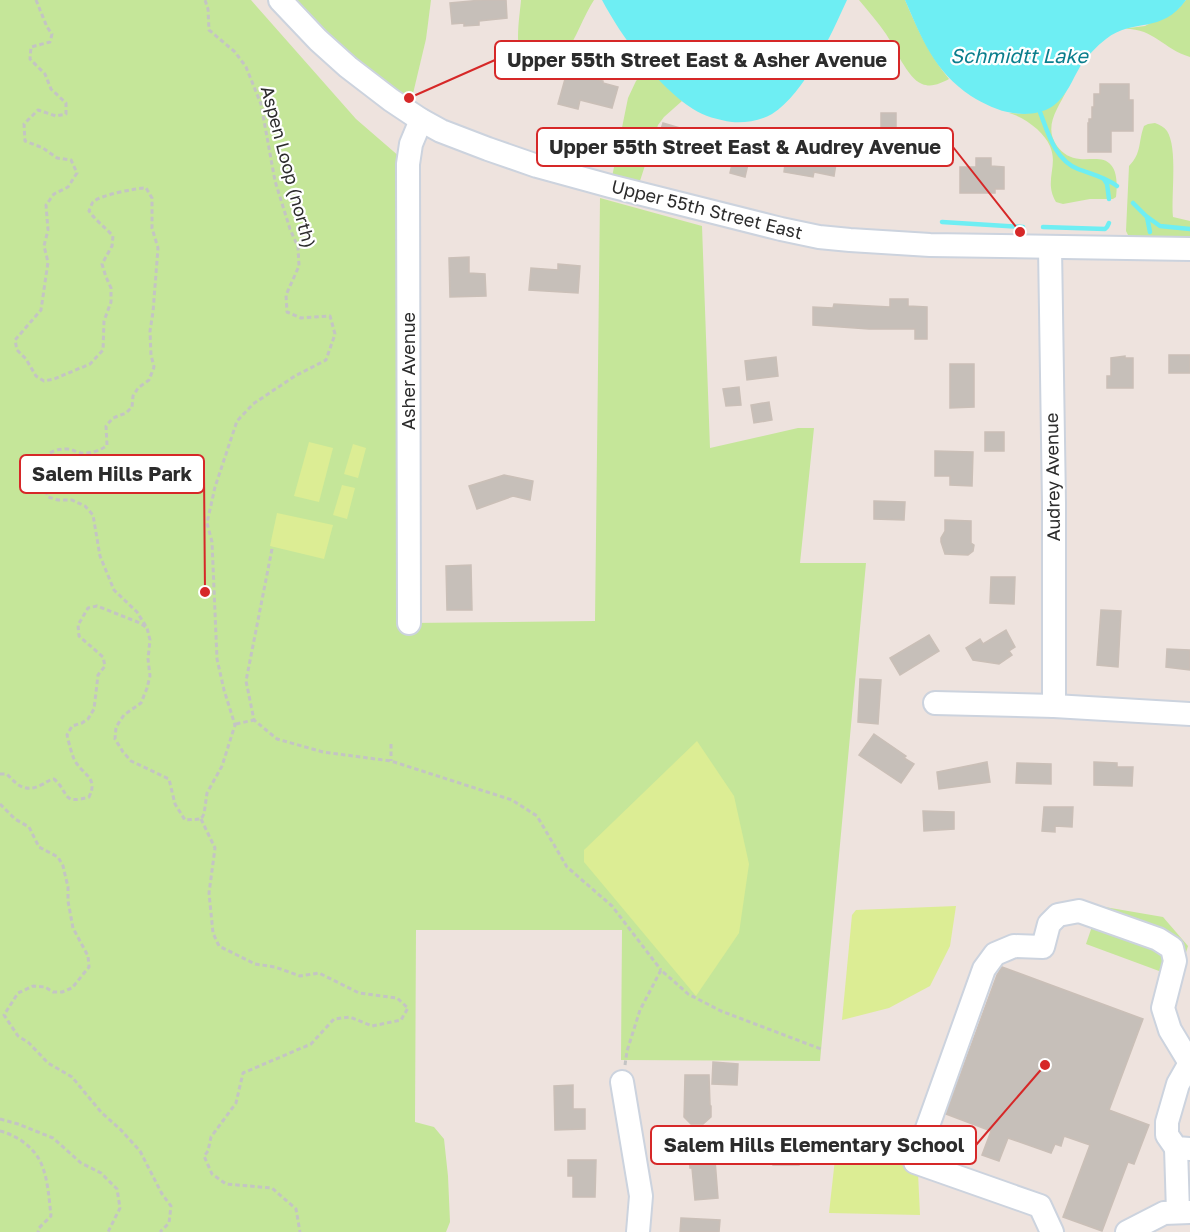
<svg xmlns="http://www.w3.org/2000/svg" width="1190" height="1232" viewBox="0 0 1190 1232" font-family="'Golos Text',sans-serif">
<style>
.green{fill:#c5e699}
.pitch{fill:#dced94}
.water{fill:#6eeef3}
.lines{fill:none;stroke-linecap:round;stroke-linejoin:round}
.stream{stroke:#6eeef3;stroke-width:4.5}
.building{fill:#c6bfb9;stroke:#cabfb7;stroke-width:1.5}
.minor-casing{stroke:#ccd3de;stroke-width:26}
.path{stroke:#c4c4c4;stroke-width:3;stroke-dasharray:4.5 3;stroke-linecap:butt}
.minor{stroke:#fff;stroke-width:22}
.labels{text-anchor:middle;stroke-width:4.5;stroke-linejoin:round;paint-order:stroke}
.street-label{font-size:18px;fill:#2c2c2c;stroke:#fff}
.water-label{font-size:20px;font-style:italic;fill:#0a7e8d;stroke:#fff}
.leader{fill:none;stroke:#d62828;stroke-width:2}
.callout-dot{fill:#d62828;stroke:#fff;stroke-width:2}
.callout{fill:#fff;stroke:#d62828;stroke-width:2}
.callout-label{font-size:20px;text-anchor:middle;font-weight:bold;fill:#2c2c2c}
</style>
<rect width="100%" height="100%" fill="#eee3de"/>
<g class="green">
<polygon points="0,0 251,0 356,119 408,164 410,623 595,621 600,198 702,226 710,448 798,428 814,428 800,563 866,563 820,1061 621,1060 622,930 416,930 415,1122 434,1127 444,1139 448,1176 450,1222 446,1232 0,1232"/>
<path d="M294 0H431L426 39 411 102C367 72 330 37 294 0Z"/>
<path d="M521 0H594C583 17 577 37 565 54 560 61 551 67 542 68 508 75 520 18 521 0Z"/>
<path d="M859 0H905C917 28 929 55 949 79 941 83 932 88 922 84 907 78 895 47 886 34 878 22 868 11 859 0Z"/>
<path d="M1186 0H1190V57C1162 49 1154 27 1121 29L1145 26 1179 8Z"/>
<polygon points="649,67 666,86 682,101 664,117 658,125 639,184 612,177 628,98 636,81"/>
<path d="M1067 90C1058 108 1043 127 1057 146 1063 154 1070 158 1080 159 1091 160 1104 156 1111 165 1118 173 1117 188 1116 197L1113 199H1090L1063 204 1056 202C1040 175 1069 159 1037 129 1029 122 1020 116 1009 113 1033 115 1053 112 1067 90Z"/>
<path d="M1155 123C1160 125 1164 127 1167 131 1178 148 1171 195 1173 217L1190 221V239H1130L1126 231 1129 166C1142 153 1138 142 1144 126L1148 124Z"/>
<polygon points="1099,906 1163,917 1188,946 1178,978 1086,944"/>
</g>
<g class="pitch">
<polygon points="309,442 333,448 319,502 294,496"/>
<polygon points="353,444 366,448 358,478 344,474"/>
<polygon points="342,485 355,488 347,519 333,515"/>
<polygon points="277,513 333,525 324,559 270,546"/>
<polygon points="697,741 734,796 749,864 739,933 696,996 584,862 584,850"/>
<polygon points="956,906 950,946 930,986 889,1008 842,1020 852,915 856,910"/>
<polygon points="838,1132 884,1134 908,1151 918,1173 920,1215 829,1213"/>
</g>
<g class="water">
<path d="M602 0H847C831 35 805 93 772 114 760 121 745 123 732 122 718 120 704 116 693 109 658 87 621 36 602 0Z"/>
<path d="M905 0H1186C1161 35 1134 17 1106 39 1097 46 1088 55 1081 65 1072 80 1067 96 1053 106 1041 114 1026 115 1013 113 998 111 984 104 971 96 934 71 922 39 905 0Z"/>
</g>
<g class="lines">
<g class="stream">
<path d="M1040 112C1048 133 1055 160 1078 169 1091 174 1105 177 1117 186"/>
<polyline points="1104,179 1107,184 1109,199"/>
<polyline points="1133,203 1146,216 1160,226 1190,229"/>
<polyline points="1147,217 1150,232"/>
<polyline points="942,222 1023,227"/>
<polyline points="1043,227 1105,229 1107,227 1109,223"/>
</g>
</g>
<g class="building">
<polygon points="482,0 506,0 507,18 479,21 479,25 464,26 464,23 452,24 450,3"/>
<polygon points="567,72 603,81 603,83 618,87 612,108 580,100 578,109 558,104"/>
<polygon points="1100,84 1129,84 1129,100 1133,100 1133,131 1111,131 1111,152 1088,152 1088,123 1089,123 1089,119 1092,119 1092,107 1094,107 1094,94 1100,94"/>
<polygon points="881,113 896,113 896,155 865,156 865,161 846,161 846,133 881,133"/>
<polygon points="663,123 697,133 690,158 668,151 668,148 656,145"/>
<polygon points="810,142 822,144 820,154 837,157 834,176 814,172 813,177 784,172 787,149 808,152"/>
<polygon points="976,158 991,158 991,166 1004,167 1004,189 995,189 995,193 960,193 960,167 976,167"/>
<polygon points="733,160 748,164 745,177 730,173"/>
<polygon points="469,257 469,273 485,274 486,296 450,297 449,258"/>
<polygon points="558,264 580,266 578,293 529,290 531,268 558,270"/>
<polygon points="890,299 908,299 908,306 927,307 927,339 915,339 915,329 869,329 813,325 813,307 833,308 834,304 890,307"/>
<rect x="1169" y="355" width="21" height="18"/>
<polygon points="1125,356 1125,358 1133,358 1133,388 1107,388 1107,376 1111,376 1111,358"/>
<polygon points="776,357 778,376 747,380 745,361"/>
<polygon points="950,364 974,364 974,407 950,408"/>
<polygon points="739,387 741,405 726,406 723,389"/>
<polygon points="769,402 772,420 754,423 751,405"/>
<rect x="985" y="432" width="19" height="19"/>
<polygon points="935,451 973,452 972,486 950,485 950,476 935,476"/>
<polygon points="504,475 533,481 530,500 513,496 477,509 469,486"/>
<polygon points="874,501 905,502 904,520 874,519"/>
<polygon points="945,520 971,521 971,543 974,545 973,551 968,555 945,554 941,542 941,538 945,531"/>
<polygon points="471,565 472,610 447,610 446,566"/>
<polygon points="991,577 1015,577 1014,604 990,603"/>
<polygon points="1101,610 1121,611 1118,667 1097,665"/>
<polygon points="1006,630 1015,647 1009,651 1012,655 999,664 973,660 966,648 980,639 983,644"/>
<polygon points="929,635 939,651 900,675 890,658"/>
<polygon points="1167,649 1190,650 1190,670 1166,667"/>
<polygon points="860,679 881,680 878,724 858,722"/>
<polygon points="874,734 906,756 904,758 914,764 901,783 859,755"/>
<polygon points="987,762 990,782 939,789 937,772"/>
<polygon points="1094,762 1117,763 1117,767 1133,767 1132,786 1094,785"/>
<polygon points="1017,763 1051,764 1051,784 1016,783"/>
<polygon points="1044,807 1073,807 1072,827 1055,826 1055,832 1042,831"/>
<polygon points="923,811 954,812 954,829 924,831"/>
<polygon points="1002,967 1143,1019 1109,1110 1149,1125 1134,1164 1128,1162 1102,1231 1063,1217 1090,1145 1064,1136 1061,1146 1055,1144 1051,1153 1008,1138 999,1161 982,1155 991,1131 946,1114 997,975"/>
<polygon points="713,1062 738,1064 737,1085 712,1084"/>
<polygon points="685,1075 709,1075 710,1105 711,1106 711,1117 703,1124 691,1124 684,1117"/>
<polygon points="573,1085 573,1109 585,1109 585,1129 555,1130 554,1086"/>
<polygon points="773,1141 800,1141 799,1165 773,1165"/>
<polygon points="714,1147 718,1198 695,1200 692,1168 690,1168 689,1149"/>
<polygon points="568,1160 596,1160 595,1197 573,1197 573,1176 568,1176"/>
<polygon points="681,1218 720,1220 719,1232 680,1232"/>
</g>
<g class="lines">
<g class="minor-casing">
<g id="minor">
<polyline points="280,0 318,40 348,67 391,100 421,120 441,131 488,149 537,166 610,186 781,229 819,237 850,240 930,245 1190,249"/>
<polyline points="1050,247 1054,503 1054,706"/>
<polyline points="409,623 408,164 411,144 421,120"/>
<polyline points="935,703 1054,706 1190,714"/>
<polyline points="1190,1063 1178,1084 1167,1122 1167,1135 1176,1148 1190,1149"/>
<polyline points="622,1082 641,1196 638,1232"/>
<polyline points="1176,1148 1178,1212"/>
<polyline points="1052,1232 1040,1206 915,1162 984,969 995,954 1014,946 1043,947 1049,924 1058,915 1079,911 1158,939 1172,948 1175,961 1163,1008 1170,1030 1190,1063"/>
<polyline points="1127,1232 1164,1213 1190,1212"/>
</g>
</g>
<g class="path">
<path d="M36 0 47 27 52 34 50 42 31 47 30 59 45 74 51 89 66 103V114L56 116 38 110 24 124 25 141 43 148 57 158 71 160 77 173 68 187 54 194 46 205 48 230 44 246 48 262 41 310 15 340 17 350 26 359 36 376 44 381 54 379 90 364 103 350 104 321 111 302V288L106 277 102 264 112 246 113 236C105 227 96 221 89 211 90 209 92 203 93 202 100 195 136 188 146 188L152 198V228L158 248 153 312 150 331 151 355 154 367 149 380 138 388 133 396 132 407 126 413 113 418 106 426 107 445C101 451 89 454 81 453 76 452 72 449 67 449 35 449 40 475 48 497L58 500H72L85 506 93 515 100 556 114 590 137 612 147 628 150 640 148 659 150 676 147 688 141 703 124 715 116 727 115 739 123 752 131 761 169 779 175 804 185 820 201 819 204 814 207 793 222 766 235 725 224 690 217 659 212 542 207 523 215 487 237 421 253 404 295 376 326 360 335 334 330 316 301 318 287 312 286 295 299 266 298 247 290 229 275 181 261 104 246 67 235 52 209 30 208 9 205 0"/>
<polyline points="272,549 246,681 254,720 277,739 323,752 391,761 512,800 537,816 567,867 612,906 661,970"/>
<polyline points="236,724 254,720"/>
<polyline points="391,744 391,761"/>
<path d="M0 774H7C17 785 25 793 41 785 46 783 48 780 54 779 70 793 61 805 89 797 99 777 82 775 74 759 71 752 69 743 67 735L72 726 82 723 88 719 94 709 98 675 105 666 103 657 79 636 78 625 88 608 97 606 140 623 146 627"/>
<polyline points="0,804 15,819 29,827 39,847 58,857 63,866 68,887 68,901 73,928 88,956 89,967 72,988 62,992 53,992 45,987 33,986 18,993 4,1015 18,1036 29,1043 48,1063 72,1077 101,1112 120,1129 140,1151 162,1194 171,1206 169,1223 160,1232"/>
<polyline points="201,819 215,848 209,893 213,933 219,946 255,964 275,967 300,976 319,973 359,993 397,998 408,1008 401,1020 372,1026 350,1017 334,1019 311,1044 243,1073 236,1103 211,1137 208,1151 204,1156 212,1174 226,1184 272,1188 296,1209 300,1232"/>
<polyline points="625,1065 627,1051 640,1010 661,970 688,994 721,1011 821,1049"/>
<polyline points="0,1119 18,1124 53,1138 81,1163 101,1173 117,1189 120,1208 108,1232"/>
<path d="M0 1131C16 1135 34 1147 41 1163 48 1179 49 1198 51 1216L39 1228 38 1232"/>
</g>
<use href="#minor" class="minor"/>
</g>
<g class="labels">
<g class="street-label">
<text transform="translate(288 167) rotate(75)" y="6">Aspen Loop (north)</text>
<text transform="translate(707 210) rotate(14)" y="6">Upper 55th Street East</text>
<text transform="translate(409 371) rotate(-90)" y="6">Asher Avenue</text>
<text transform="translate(1053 477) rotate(-91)" y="6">Audrey Avenue</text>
</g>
<g class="water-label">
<text x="1019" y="63">Schmidtt Lake</text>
</g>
</g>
<path class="leader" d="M409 98L495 60M1020 232L953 147M205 592L204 474M1045 1065L976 1145"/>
<g class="callout-dot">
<circle cx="409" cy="98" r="6"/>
<circle cx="1020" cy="232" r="6"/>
<circle cx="205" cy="592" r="6"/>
<circle cx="1045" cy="1065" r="6"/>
</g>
<g class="callout">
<rect x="495" y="41" width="404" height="38" rx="6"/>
<rect x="537" y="128" width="416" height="38" rx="6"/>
<rect x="20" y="455" width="184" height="38" rx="6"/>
<rect x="651" y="1126" width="325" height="38" rx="6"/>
</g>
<g class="callout-label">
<text x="697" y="67">Upper 55th Street East &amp; Asher Avenue</text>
<text x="745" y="154">Upper 55th Street East &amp; Audrey Avenue</text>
<text x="112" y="481">Salem Hills Park</text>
<text x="814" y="1152">Salem Hills Elementary School</text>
</g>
</svg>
